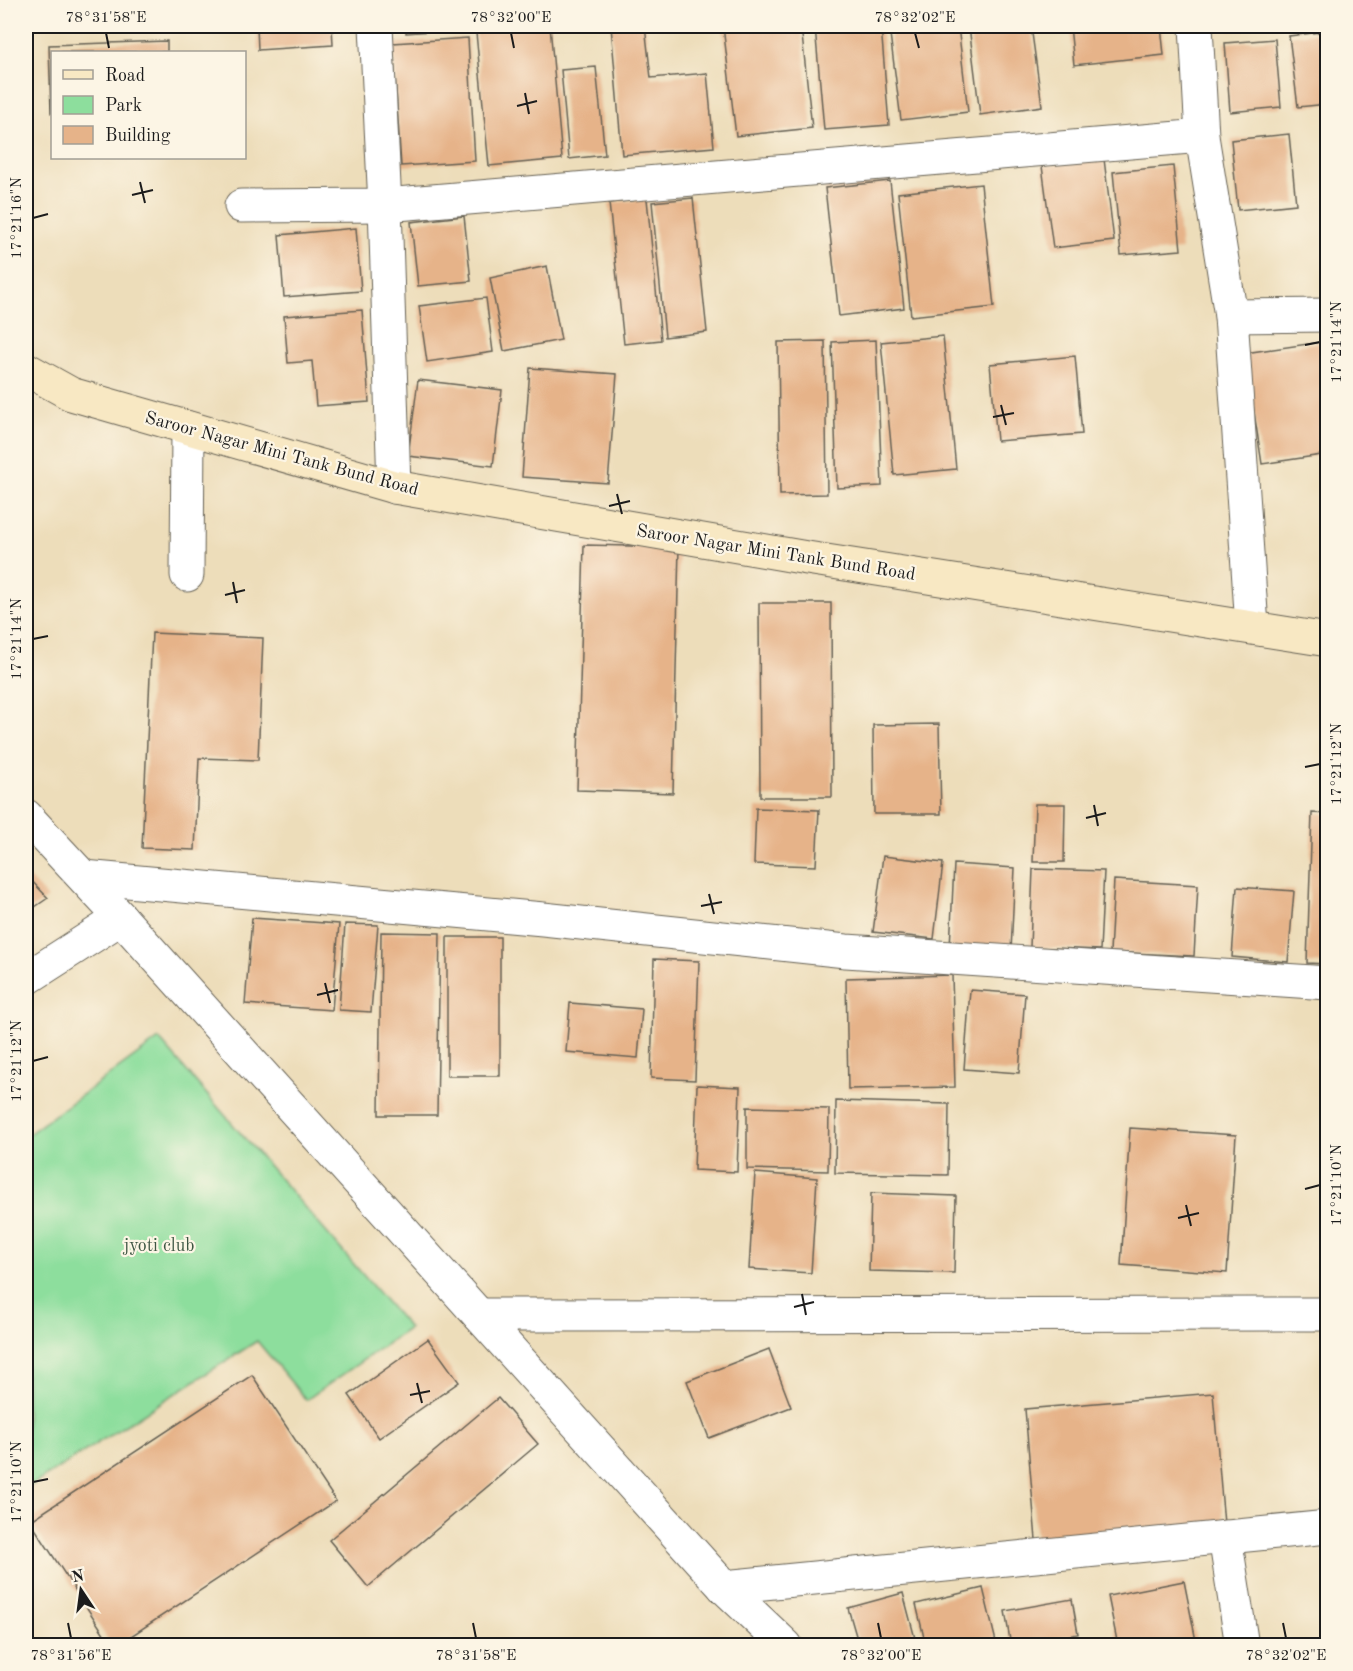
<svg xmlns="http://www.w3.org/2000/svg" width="1353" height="1671" viewBox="0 0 1353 1671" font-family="'Old Standard TT',serif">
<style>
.green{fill:#8dde9d;stroke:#547d5c;stroke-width:1.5}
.building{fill:#e6b389}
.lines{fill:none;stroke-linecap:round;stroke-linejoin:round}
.minor-casing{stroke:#656053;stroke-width:35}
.secondary-casing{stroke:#656053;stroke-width:35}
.minor{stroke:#fff;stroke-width:33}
.secondary{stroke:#f8e8c3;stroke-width:33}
.ticks{fill:none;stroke:#1c1c1c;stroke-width:2}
.labels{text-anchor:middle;stroke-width:4.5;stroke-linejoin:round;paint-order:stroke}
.street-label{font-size:18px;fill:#1c1c1c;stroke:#fcf5e5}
.park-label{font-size:18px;fill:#3e5643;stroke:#fcf5e5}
.neatline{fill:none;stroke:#1c1c1c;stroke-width:2}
.ticks-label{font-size:15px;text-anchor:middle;fill:#1c1c1c}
</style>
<rect width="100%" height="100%" fill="#fcf5e5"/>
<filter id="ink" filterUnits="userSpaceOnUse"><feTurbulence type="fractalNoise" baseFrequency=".0167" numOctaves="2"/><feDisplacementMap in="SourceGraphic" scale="12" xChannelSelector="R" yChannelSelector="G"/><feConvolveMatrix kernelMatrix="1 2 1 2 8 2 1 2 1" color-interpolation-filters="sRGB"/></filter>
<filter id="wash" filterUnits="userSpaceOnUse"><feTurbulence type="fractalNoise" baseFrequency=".008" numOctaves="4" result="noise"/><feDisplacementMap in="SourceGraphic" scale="24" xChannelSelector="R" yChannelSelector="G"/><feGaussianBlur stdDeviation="1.35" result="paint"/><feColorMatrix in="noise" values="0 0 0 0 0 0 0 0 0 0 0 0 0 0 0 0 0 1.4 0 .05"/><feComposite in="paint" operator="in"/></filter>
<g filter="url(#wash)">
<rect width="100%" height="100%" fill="#edddba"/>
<polygon class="green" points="159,1039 409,1328 306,1400 257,1341 26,1489 26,1136"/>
<g id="blocks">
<g class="building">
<polygon points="257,26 332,26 333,45 258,50"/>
<polygon points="406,26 473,26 474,28 406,33"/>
<polygon points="550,26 562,159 489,166 476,33"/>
<polygon points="611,26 645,26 651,78 707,73 714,147 622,155"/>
<polygon points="723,26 801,26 812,128 736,136"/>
<polygon points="815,26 881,26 889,125 824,130"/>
<polygon points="889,26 958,26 968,112 901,120"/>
<polygon points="969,26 1031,26 1042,106 980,115"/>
<polygon points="1070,26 1161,26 1164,55 1074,65"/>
<polygon points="1228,26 1252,26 1252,27 1229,31"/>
<polygon points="1328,31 1328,104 1298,107 1289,36"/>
<polygon points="468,38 475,161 401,166 393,43"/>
<polygon points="1275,39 1281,107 1230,112 1225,43"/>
<polygon points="167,41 167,52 52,52 52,113 51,113 49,45"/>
<polygon points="596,67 605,155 569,159 561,70"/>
<polygon points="1289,134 1296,204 1238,210 1231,140"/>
<polygon points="1104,159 1114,241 1053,248 1042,166"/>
<polygon points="1173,166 1181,250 1121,255 1113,172"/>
<polygon points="890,181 904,308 839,316 825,188"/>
<polygon points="981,184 994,307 911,316 898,193"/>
<polygon points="693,198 707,332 665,337 652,202"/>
<polygon points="647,199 661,340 624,344 609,203"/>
<polygon points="464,216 471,281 418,286 411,222"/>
<polygon points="356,228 361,291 284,297 279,235"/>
<polygon points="547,266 561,340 504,351 490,278"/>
<polygon points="486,298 493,352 427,362 419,306"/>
<polygon points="362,310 369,402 316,406 312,361 288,363 284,316"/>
<polygon points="943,336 956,469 894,475 881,342"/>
<polygon points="876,340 882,486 837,488 832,342"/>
<polygon points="825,341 827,494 780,495 778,342"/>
<polygon points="1328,341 1328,454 1262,464 1245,353"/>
<polygon points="1075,356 1082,434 997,441 990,364"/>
<polygon points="530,368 617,374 608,483 522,477"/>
<polygon points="418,380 502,390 493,466 408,456"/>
<polygon points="584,545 679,547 673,793 577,790"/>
<polygon points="759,603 831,603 832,797 760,797"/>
<polygon points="152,633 263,638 258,760 199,758 195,850 142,848"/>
<polygon points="939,724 941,814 874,814 873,725"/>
<polygon points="1035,804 1065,804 1064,862 1033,862"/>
<polygon points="756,808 819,810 816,866 754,864"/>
<polygon points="1312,813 1328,814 1328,964 1307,963"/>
<polygon points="883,856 943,863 934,939 873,932"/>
<polygon points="954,864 1015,868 1011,951 950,948"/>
<polygon points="1033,869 1104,871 1100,950 1030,947"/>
<polygon points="26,875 48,898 26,913"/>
<polygon points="1114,880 1198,885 1194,956 1110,952"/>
<polygon points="1237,887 1294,891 1288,962 1232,957"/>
<polygon points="252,918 339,924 332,1010 245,1004"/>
<polygon points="345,924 378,925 371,1012 339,1010"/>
<polygon points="381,932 440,933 437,1115 379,1115"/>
<rect x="447" y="937" width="53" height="139"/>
<polygon points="654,959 699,961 695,1080 651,1078"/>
<polygon points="952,975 955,1087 848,1089 846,978"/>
<polygon points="970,990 1025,994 1019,1073 964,1069"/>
<polygon points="570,1003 642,1009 638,1058 566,1052"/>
<polygon points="697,1085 740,1087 737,1172 694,1170"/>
<polygon points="836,1101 949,1104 948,1175 835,1173"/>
<polygon points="747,1107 829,1109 828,1171 747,1169"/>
<polygon points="1130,1128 1236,1135 1227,1273 1121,1265"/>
<polygon points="755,1173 817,1178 811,1273 749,1269"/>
<polygon points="871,1193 956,1196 954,1273 869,1271"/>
<polygon points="428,1339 459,1382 379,1438 349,1395"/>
<polygon points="769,1349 791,1407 709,1438 687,1381"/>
<polygon points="252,1375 336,1501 116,1646 112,1646 30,1521"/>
<polygon points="1213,1393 1224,1524 1036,1540 1025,1409"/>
<polygon points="498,1398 538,1444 368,1587 329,1540"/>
<polygon points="1184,1581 1196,1641 1173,1646 1118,1646 1108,1596"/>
<polygon points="983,1588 997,1646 926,1646 916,1604"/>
<polygon points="903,1593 917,1646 859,1646 848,1608"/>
<polygon points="1072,1599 1078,1634 1011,1646 1005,1611"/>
</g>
</g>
</g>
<g filter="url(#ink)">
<use href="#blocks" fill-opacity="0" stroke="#656053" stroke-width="1.5"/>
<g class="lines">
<g class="minor-casing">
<g id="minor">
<polyline points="376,26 385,205 394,487"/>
<polyline points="1196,26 1202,136 1231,316 1252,627"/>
<polyline points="241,206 385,205 1202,136"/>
<polyline points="1231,316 1328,315"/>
<polyline points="187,575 188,428"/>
<polyline points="26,816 121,918 724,1587 786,1646"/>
<polyline points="84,877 543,919 846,951 1328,983"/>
<polyline points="26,979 121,918"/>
<polyline points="479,1315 1328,1314"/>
<polyline points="1225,1537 1242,1646"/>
<polyline points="724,1587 1328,1527"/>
</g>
</g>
<g class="secondary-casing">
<polyline id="secondary" points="26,369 71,394 394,487 807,558 1328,640"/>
</g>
<use href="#minor" class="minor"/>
<use href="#secondary" class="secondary"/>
</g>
</g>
<path class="ticks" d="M106 33 109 48M511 33 514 48M915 33 919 48M525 93 529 114M517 106 537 101M140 182 145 203M132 195 153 190M33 218 48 214M1305 345 1320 342M1001 405 1006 425M993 417 1014 413M617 494 622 514M609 506 630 501M233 582 237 603M225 595 245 590M33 639 48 636M1305 767 1320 764M1094 805 1098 826M1086 818 1106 813M709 894 714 914M701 906 722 902M325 983 330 1003M317 995 338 990M33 1061 48 1057M1305 1189 1320 1185M1186 1205 1191 1226M1178 1218 1199 1213M802 1294 806 1315M794 1307 814 1302M417 1383 422 1403M410 1395 430 1391M33 1482 48 1479M68 1623 71 1638M473 1623 476 1638M878 1623 881 1638M1283 1623 1286 1638"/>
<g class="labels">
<g class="street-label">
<text transform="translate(282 453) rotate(15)" y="6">Saroor Nagar Mini Tank Bund Road</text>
<text transform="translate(776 552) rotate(9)" y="6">Saroor Nagar Mini Tank Bund Road</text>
</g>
<g class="park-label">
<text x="159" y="1251">jyoti club</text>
</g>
</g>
<rect width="1353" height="1671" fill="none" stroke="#fcf5e5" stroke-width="66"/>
<rect x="51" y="51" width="195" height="108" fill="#fcf5e5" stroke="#a29e95" stroke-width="1.5"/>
<rect x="63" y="70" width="30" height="9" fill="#f8e8c3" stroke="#a29e95" stroke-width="1.5"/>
<text x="105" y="81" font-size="18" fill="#1c1c1c">Road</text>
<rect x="63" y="96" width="30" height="18" fill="#8dde9d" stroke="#a29e95" stroke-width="1.5"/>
<text x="105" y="111" font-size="18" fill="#1c1c1c">Park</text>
<rect x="63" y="126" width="30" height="18" fill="#e6b389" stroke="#a29e95" stroke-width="1.5"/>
<text x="105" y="141" font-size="18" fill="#1c1c1c">Building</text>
<g transform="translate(81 1590) rotate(347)" stroke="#fcf5e5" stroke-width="4.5" paint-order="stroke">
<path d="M0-4.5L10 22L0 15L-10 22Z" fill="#1c1c1c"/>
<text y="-9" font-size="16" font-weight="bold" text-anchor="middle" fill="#1c1c1c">N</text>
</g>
<rect x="33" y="33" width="1287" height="1605" class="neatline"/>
<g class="ticks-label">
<text x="106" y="22">78°31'58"E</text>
<text x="511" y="22">78°32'00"E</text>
<text x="915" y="22">78°32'02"E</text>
<text transform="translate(16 218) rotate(-90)" y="5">17°21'16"N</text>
<text transform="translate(1336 342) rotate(-90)" y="5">17°21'14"N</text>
<text transform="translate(16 639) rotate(-90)" y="5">17°21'14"N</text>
<text transform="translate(1336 764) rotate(-90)" y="5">17°21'12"N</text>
<text transform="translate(16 1061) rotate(-90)" y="5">17°21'12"N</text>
<text transform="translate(1336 1185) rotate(-90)" y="5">17°21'10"N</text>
<text transform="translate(16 1482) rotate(-90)" y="5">17°21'10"N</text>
<text x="71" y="1660">78°31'56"E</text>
<text x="476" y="1660">78°31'58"E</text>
<text x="881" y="1660">78°32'00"E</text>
<text x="1286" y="1660">78°32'02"E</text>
</g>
</svg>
